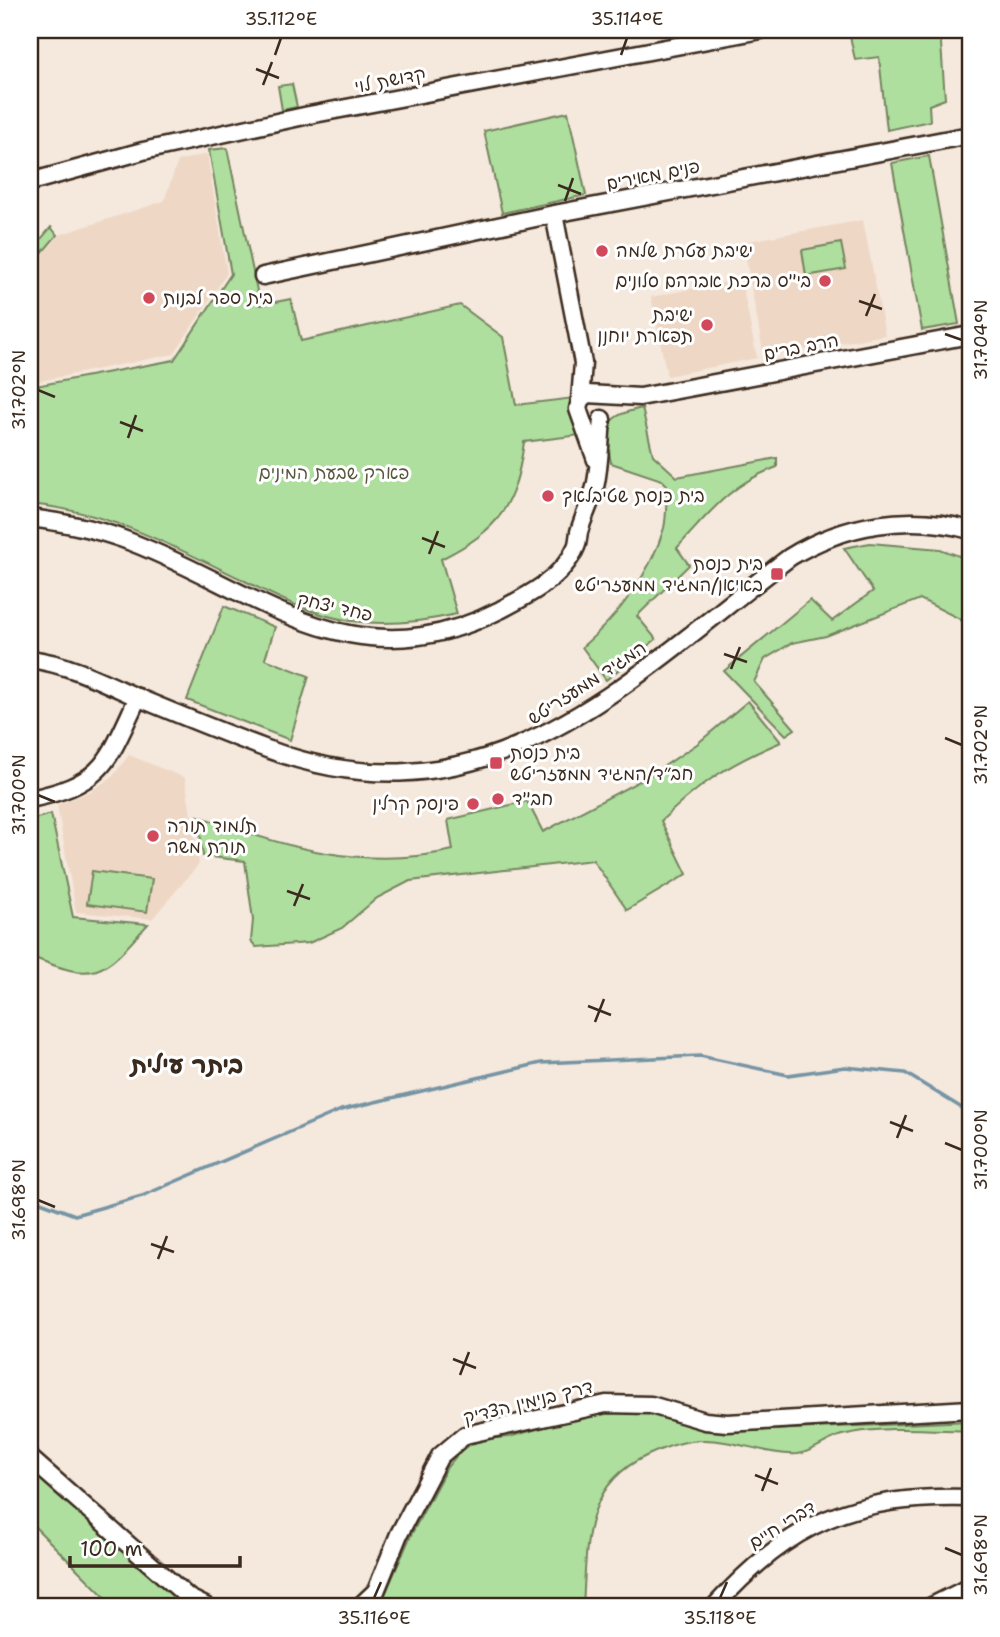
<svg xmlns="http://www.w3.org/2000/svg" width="1000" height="1637" viewBox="0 0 1000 1637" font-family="'Shantell Sans','Playpen Sans Hebrew',sans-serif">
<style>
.built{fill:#eed8c5}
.green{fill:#aedf9f;stroke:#74845e;stroke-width:2}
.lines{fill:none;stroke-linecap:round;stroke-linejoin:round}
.stream{stroke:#7594a4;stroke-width:3.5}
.minor-casing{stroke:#3b2a1e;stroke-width:21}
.minor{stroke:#fff;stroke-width:16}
.ticks{fill:none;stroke:#3b2a1e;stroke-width:2.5}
.poi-dot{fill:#d1495b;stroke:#fff;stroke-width:2.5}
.labels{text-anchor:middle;stroke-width:6;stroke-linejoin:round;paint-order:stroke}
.street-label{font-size:18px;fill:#3b2a1e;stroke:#fff}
.poi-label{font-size:18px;fill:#3b2a1e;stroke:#fff;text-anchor:start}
.park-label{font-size:18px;fill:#58573e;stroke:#fff}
.district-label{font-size:24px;font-weight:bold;fill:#3b2a1e;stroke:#fff}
.neatline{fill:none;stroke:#3b2a1e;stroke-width:2.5}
.ticks-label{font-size:18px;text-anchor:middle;fill:#3b2a1e}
</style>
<rect width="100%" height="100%" fill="#f5e8dd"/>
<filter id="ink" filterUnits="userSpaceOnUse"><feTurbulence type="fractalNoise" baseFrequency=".0143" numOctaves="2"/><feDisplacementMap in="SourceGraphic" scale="14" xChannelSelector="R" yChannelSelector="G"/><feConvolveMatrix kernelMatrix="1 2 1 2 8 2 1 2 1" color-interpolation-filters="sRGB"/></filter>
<g filter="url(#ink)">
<g class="built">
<polygon points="207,154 227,273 174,354 30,383 30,269 59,235 164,201 178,161"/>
<polygon points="863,220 885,335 764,357 743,242"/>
<polygon points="741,279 757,358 667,376 651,297"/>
<polygon points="129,755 185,778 199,864 152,919 76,912 57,805 91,791 113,776"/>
</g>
<g class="green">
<polygon points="940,30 945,99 929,105 930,121 887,130 879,57 855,60 849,31"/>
<polygon points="292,84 297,107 282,110 278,86"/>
<polygon points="568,112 586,195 502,213 484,131"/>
<path d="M227 148 260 305 291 299 301 341 460 305 503 337 516 405 574 398 581 435 524 442C515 507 500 529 441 559L457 614C422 622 387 626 351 621 312 615 276 597 241 579 173 546 107 511 30 504V387L174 360 231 274 209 150Z"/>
<polygon points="929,156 959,324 922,330 892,163"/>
<polygon points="51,227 57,235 30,267 30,252"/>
<polygon points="841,243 846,269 806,276 802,250"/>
<path d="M642 408 653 455 677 477 777 458V467C730 484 710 512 677 548L689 565 637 616 656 639 606 680 582 647C618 616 650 575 664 528 667 515 666 498 667 485L662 480 611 463C604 426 602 417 642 408Z"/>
<polygon points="870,543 940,549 970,560 970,631 960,619 920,599 826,636 792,643 765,659 754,682 795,729 786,735 724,671 810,600 832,621 873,591 844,548"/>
<polygon points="224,606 275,627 265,659 309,676 290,740 187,700"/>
<path d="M748 701 781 742C729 764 703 781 661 821L687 874 627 910 593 860 410 881 377 898 342 928 309 943 256 947 251 941 253 920 245 861 203 856 198 816C283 847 363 871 453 850L448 820 527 801 543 832 651 775 697 744Z"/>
<path d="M51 814 73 917 148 924C102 976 97 984 30 956V820Z"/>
<polygon points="92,871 152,879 147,912 87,904"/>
<path d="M626 1410 658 1414 727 1432 970 1421V1431C930 1430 882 1425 842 1435 827 1439 813 1452 798 1454 769 1456 733 1439 703 1440 683 1440 663 1448 646 1456 582 1486 587 1546 583 1607H375L383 1599 411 1535 447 1467 463 1448 483 1439 509 1437 584 1416Z"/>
<polygon points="30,1467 192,1607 115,1607 30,1522"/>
</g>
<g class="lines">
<polyline class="stream" points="30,1198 75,1215 142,1196 341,1110 541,1063 700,1056 788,1075 845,1067 905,1073 970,1113"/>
<g class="minor-casing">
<g id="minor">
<polyline points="30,182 143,151 309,115 761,30"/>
<polyline points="554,214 583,363 580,400"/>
<polyline points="263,276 554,214 970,135"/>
<polyline points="596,460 578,409 580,400 587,394 640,397 970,335"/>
<path d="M30 518C61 522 93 528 123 539 254 587 350 687 500 610 527 596 563 578 576 547 578 543 578 537 579 532 583 517 591 502 595 487 600 466 600 441 602 419"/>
<path d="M30 659C69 664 103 682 139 698 182 716 224 733 267 749 490 832 628 679 790 557 844 524 909 513 970 530"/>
<path d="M30 799C105 783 107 763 138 697"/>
<polyline points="30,1458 189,1598 207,1607"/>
<polyline points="359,1607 376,1591 399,1534 440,1456 465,1435 606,1404 651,1405 705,1421 727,1423 970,1409"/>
<path d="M714 1607C792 1521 854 1495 970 1498"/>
<polyline points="930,1607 970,1587"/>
</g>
</g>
<use href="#minor" class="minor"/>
</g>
</g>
<path class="ticks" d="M275 55 281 38M621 55 627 38M256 69 279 78M263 85 272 62M558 185 581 194M565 201 573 178M859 301 882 309M866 316 875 294M945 334 962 340M38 390 55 397M120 422 143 431M128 438 136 415M422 538 445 547M429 554 438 531M724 654 747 662M731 669 740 647M945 738 962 745M38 795 55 802M287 891 310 899M294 906 303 884M588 1006 611 1015M595 1022 604 999M890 1122 913 1131M897 1138 906 1115M945 1143 962 1150M38 1200 55 1207M151 1244 174 1252M158 1259 167 1236M453 1359 476 1368M460 1375 469 1352M755 1475 778 1484M762 1491 771 1468M945 1548 962 1555M374 1598 381 1582M720 1598 727 1582"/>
<g class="poi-dot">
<circle cx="602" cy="251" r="7"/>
<circle cx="825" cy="281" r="7"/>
<circle cx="149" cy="298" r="7"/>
<circle cx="707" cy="325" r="7"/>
<circle cx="548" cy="496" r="7"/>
<rect x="770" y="567" width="14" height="14" rx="3.5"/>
<rect x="489" y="756" width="14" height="14" rx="3.5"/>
<circle cx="498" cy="799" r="7"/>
<circle cx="473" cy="804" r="7"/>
<circle cx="153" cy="836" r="7"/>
</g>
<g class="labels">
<g class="street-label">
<text transform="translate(390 80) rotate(-11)" y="6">קדושת לוי</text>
<text transform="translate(653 175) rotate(-11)" y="6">פנים מאירים</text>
<text transform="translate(801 347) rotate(-11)" y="6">הרב ברים</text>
<text transform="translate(335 607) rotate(13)" y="6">פחד יצחק</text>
<text transform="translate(587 683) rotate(-33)" y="6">המגיד ממעזריטש</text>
<text transform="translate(528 1402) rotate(-14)" y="6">דרך בנימין הצדיק</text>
<text transform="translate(782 1525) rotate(-32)" y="6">דברי חיים</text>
</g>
<g class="poi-label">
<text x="616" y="257">ישיבת עטרת שלמה</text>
<text x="811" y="287" text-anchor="end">בי"ס ברכת אברהם סלונים</text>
<text x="163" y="304">בית ספר לבנות</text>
<text x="693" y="321" text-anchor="end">ישיבת<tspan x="693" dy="21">תפארת יוחנן</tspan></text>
<text x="562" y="502">בית כנסת שטיבלאך</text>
<text x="763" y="570" text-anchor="end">בית כנסת<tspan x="763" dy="21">באיאן/המגיד ממעזריטש</tspan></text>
<text x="510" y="759">בית כנסת<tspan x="510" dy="21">חב״ד/המגיד ממעזריטש</tspan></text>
<text x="512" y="805">חב"ד</text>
<text x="459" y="810" text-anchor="end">פינסק קרלין</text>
<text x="167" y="832">תלמוד תורה<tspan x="167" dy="21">תורת משה</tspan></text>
</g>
<g class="park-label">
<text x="334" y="479">פארק שבעת המינים</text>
</g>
<g class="district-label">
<text x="187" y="1073">ביתר עילית</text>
</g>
</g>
<rect width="1000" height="1637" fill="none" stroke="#fff" stroke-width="77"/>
<path d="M70 1556v10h170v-10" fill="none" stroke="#3b2a1e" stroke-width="3.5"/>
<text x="80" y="1556" font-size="21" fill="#3b2a1e" stroke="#ffffff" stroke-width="5" paint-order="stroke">100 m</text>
<rect x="38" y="38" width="924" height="1560" class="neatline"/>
<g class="ticks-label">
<text x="281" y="25">35.112°E</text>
<text x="627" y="25">35.114°E</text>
<text transform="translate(981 340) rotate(-90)" y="6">31.704°N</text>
<text transform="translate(19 390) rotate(-90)" y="6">31.702°N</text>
<text transform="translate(981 745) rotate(-90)" y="6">31.702°N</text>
<text transform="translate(19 795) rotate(-90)" y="6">31.700°N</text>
<text transform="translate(981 1150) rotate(-90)" y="6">31.700°N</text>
<text transform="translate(19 1200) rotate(-90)" y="6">31.698°N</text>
<text transform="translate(981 1555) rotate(-90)" y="6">31.698°N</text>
<text x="374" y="1624">35.116°E</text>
<text x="720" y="1624">35.118°E</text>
</g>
</svg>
